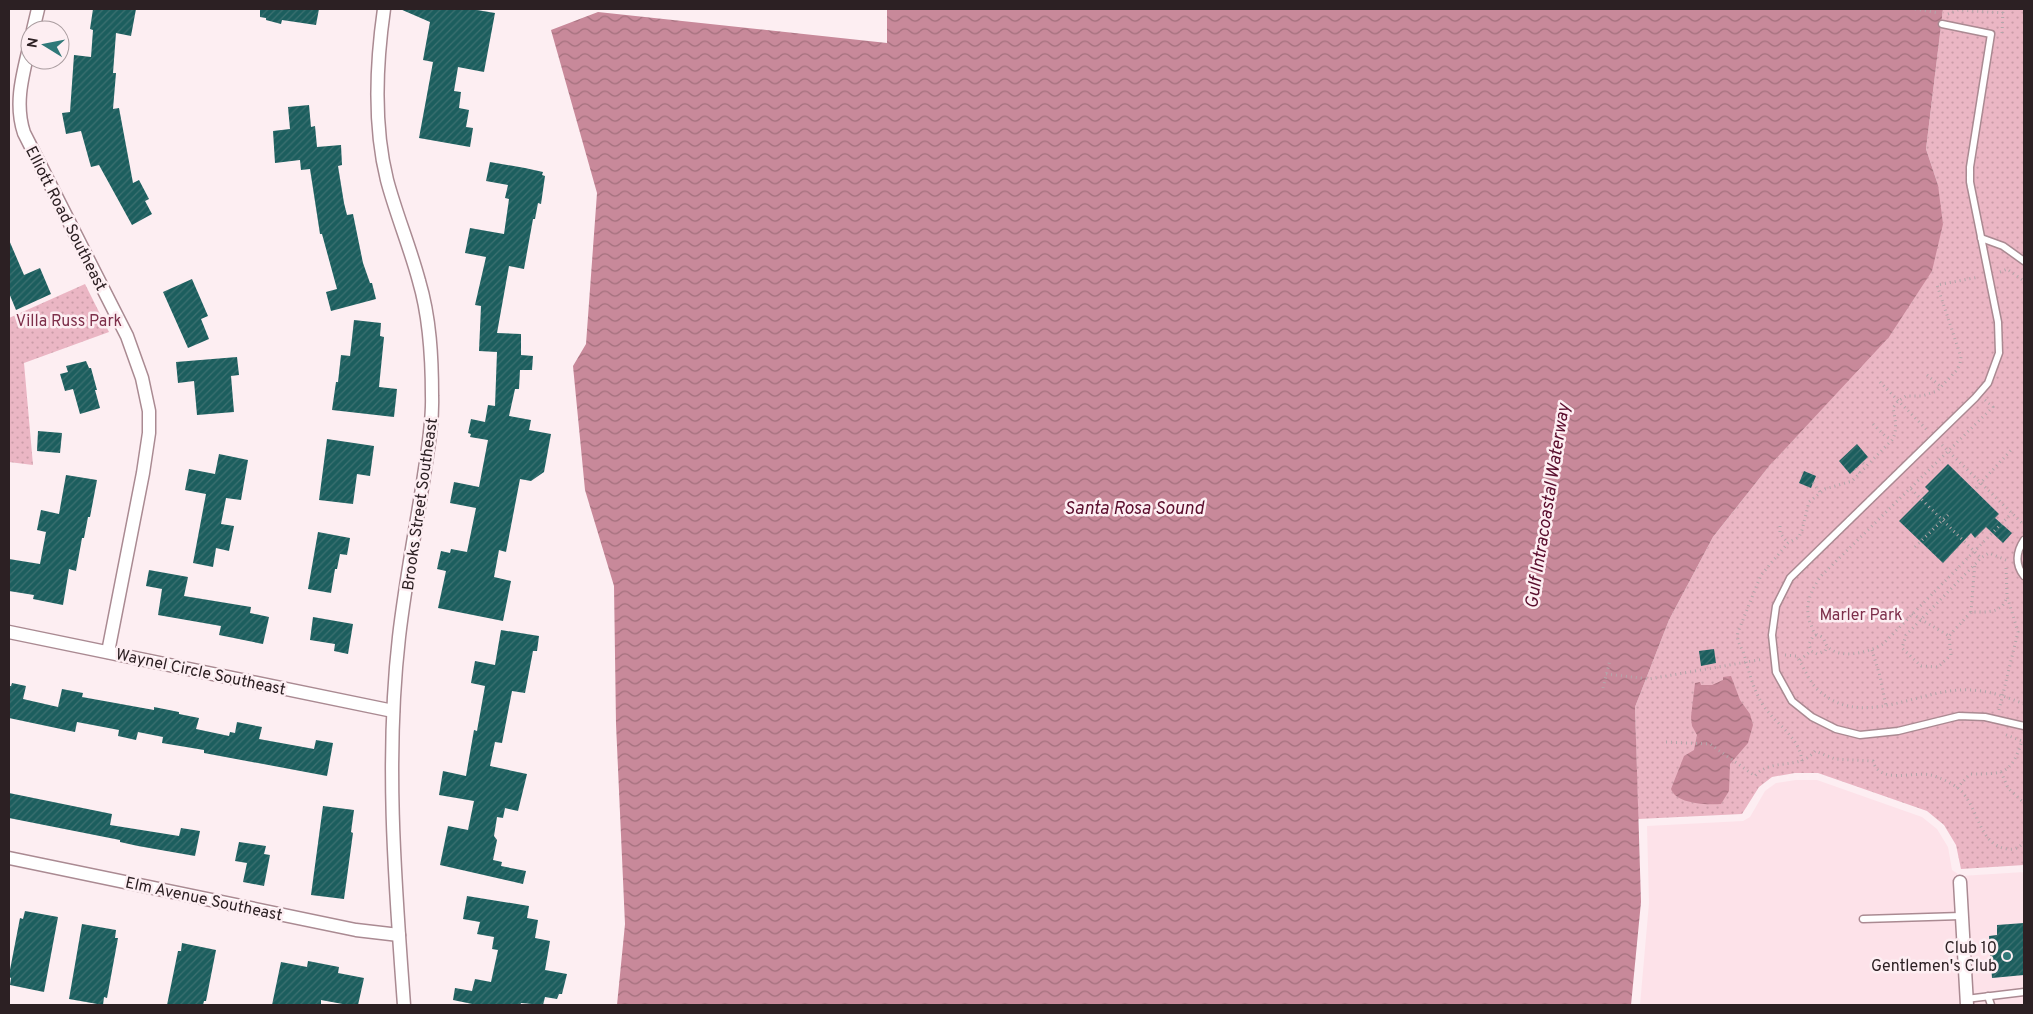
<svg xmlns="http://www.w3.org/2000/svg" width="2033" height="1014" viewBox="0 0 2033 1014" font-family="Overpass,sans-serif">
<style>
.built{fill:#fde2e9}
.park{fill:url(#park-dots)}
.water{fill:url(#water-waves)}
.building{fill:url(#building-hatch)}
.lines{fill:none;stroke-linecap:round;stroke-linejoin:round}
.lane-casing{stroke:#aa8a92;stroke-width:9}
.street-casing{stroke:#aa8a92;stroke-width:15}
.path{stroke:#b4a6aa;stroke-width:3;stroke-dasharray:1 4;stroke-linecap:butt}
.lane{stroke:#fff;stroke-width:6}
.street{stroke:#fff;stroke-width:12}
.poi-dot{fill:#2f7878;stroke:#fdeef2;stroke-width:2}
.labels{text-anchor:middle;stroke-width:5;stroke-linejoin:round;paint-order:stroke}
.street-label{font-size:16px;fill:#2c2023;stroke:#fdeef2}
.park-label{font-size:16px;fill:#7d2f4a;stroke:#fdeef2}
.poi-label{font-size:16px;fill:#2c2023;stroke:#fdeef2;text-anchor:end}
.water-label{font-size:18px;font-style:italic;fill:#5a0d2d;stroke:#fdeef2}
</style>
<defs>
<pattern id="park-dots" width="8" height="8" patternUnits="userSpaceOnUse" patternTransform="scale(1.25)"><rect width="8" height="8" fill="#ebb6c4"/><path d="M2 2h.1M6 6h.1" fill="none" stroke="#ca9ca8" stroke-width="1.8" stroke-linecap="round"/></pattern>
<pattern id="water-waves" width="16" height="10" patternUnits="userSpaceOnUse" patternTransform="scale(1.25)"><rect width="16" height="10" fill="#c8899a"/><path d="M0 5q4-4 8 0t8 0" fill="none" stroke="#a3707d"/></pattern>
<pattern id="building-hatch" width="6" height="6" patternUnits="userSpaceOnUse" patternTransform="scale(1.25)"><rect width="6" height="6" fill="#1c5e5e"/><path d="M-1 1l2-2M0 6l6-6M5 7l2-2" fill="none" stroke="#3d7171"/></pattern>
</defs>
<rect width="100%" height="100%" fill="#fdeef2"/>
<polygon class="built" points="1796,780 1817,780 1922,817 1937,829 1948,847 1952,870 1961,876 2024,872 2024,1005 1640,1005 1649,903 1647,826 1743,821 1750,817 1765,791 1776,783"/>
<g class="park">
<polygon points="1943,9 2024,9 2024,865 1961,869 1956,845 1944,825 1927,811 1818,773 1795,773 1772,777 1759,787 1742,814 1638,819 1635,707 1669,620 1713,537 1770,465 1938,185 1926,149"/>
<polygon points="85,284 109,332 24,363 33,465 9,462 9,318"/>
</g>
<g class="water">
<polygon points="887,9 1943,9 1926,149 1938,185 1943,224 1932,271 1889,337 1770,465 1713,537 1669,620 1635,707 1641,902 1631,1005 617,1005 625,924 616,724 614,586 585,490 573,366 586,344 597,193 551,30 598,12 887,43"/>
<path d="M1731 676 1740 700 1750 714 1753 725 1748 743 1730 764 1729 791 1721 804C1707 805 1676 804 1671 789L1684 756 1694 750 1697 735 1692 726 1691 717 1695 683 1700 682 1701 685H1712L1723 680V677Z"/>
</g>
<g class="building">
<polygon points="93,9 136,9 131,36 116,33 113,73 116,73 113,109 119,108 133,183 139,180 149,199 145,201 152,214 132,225 99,165 91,167 81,131 66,134 62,113 70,112 74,55 91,57 93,30 90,29"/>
<polygon points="260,9 319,9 316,25 282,20 281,24 266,20 266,18 260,17"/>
<polygon points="400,9 471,9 495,13 484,72 458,67 454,91 461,92 459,108 469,110 466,127 473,128 470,147 419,138 433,62 423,60 430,22"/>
<polygon points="309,105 311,127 315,126 317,147 341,145 342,165 338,166 344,203 347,215 353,214 363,263 370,283 372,283 376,299 331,311 326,292 337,289 322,234 320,234 310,169 301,170 300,160 275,163 273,131 290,129 288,107"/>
<polygon points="490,162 525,168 543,172 542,175 545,176 541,204 538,203 535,219 533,219 524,269 509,266 497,333 521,334 521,355 533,356 532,370 520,370 519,389 515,389 509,416 531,420 529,430 551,434 544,472 531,481 520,479 506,552 499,550 494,577 511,581 503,621 438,608 446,571 437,569 441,551 450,553 451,549 467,552 476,508 450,503 454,482 479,487 488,440 470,437 471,434 468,433 471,419 485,422 488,405 495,406 497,352 479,351 481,306 475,305 486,257 465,253 470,228 504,234 509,199 505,198 508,185 486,181"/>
<polygon points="9,240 24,275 40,268 51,294 16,310 9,293"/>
<polygon points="192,279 208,316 201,319 209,339 188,348 163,292"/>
<polygon points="354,320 381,323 380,336 384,337 379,387 397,389 394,417 332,410 336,382 338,382 341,355 350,356"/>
<polygon points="237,357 239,375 231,376 234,412 197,415 194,381 178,383 176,362"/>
<polygon points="86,361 89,368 91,368 97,390 95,390 100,408 80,414 73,389 65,391 60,374 68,372 66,366"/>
<polygon points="38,431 62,433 60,453 37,451"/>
<polygon points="327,439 374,446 370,476 357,474 353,504 319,500"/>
<polygon points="1857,444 1868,457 1850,474 1839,461"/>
<polygon points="219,454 248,460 241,500 226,498 221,524 234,526 229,551 216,548 213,567 193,563 206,494 185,490 189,469 215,474"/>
<polygon points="1948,464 1999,514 1995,518 2012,533 2003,543 1986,527 1975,538 1971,533 1943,563 1899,521 1929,491 1925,487"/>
<polygon points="1804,471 1816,476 1811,488 1799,483"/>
<polygon points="66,475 97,480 90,517 88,517 84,538 82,538 76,571 69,569 63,605 33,599 34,595 9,591 9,559 40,564 46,532 37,530 41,510 59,514"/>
<polygon points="318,532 350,538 347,555 340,554 337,569 335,569 331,593 308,589"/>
<polygon points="149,570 188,577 184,596 251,607 250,613 269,617 263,644 219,635 221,626 158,615 162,589 146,586"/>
<polygon points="313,617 353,624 348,654 334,651 335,644 310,640"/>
<polygon points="501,630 539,636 537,651 533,651 525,693 512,691 502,743 495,742 490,766 527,774 518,811 505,808 503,818 497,817 494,836 497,840 493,860 502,862 501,866 526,871 523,884 440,865 448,826 468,830 474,801 439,795 443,771 466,776 474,730 477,731 485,686 471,683 475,661 495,665"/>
<polygon points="1714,649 1716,663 1701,666 1699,651"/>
<polygon points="12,683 26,686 23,699 58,707 62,689 83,693 82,697 154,710 154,707 179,712 179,714 199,718 196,729 229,736 230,732 235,733 237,722 262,727 259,739 314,749 316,740 333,743 327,776 204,753 204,750 162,743 163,737 138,732 136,740 118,736 119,730 77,722 75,732 9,718 9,686 11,686"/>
<polygon points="9,793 112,814 110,825 179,836 181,828 200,831 195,856 138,846 120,842 120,840 9,818"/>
<polygon points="323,806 354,810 351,832 353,833 344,899 311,895"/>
<polygon points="239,842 266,846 264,854 270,855 264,886 243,882 247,863 235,861"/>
<polygon points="467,896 529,906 527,918 538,920 535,938 550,941 545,970 567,974 562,994 559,994 557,999 545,997 543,1005 521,1003 520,1005 477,1005 453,1000 455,988 472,991 475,979 491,982 498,950 492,949 494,937 477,934 480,922 463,919"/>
<polygon points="25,911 58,917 44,992 10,985 11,978 9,977 9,975 20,918 23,919"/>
<polygon points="2024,923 2024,975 1992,978 1989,936 1997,935 1997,925"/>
<polygon points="82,924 116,930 115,938 118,938 107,998 104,997 103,1005 69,999"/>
<polygon points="182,943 216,950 206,1001 204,1001 203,1005 167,1005 178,951 181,951"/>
<polygon points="308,961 339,967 338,973 364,978 358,1005 348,1005 321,1000 321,1005 272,1005 281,962 307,967"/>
</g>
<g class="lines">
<g class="lane-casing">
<g id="lane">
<polyline points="1942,24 1991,34 1970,167 1970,182 1998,322 1999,353 1988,383 1975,398 1790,578 1776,606 1772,635 1776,672 1792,701 1812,717 1836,729 1860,735 1898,731 1959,716 1985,717 2024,726"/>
<polyline points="1981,238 2003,246 2024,261"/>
<path d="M2024 540C2016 552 2015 565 2024 576"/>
<polyline points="1863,919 1961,916"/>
<polyline points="1988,996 1991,1005"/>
<polyline points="1966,999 2024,992"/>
</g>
</g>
<g class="street-casing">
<g id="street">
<path d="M384 9C376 65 373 124 387 180 396 214 410 247 419 281 430 318 432 357 432 396 433 424 427 454 423 482 415 533 405 585 399 637 385 759 395 883 404 1005"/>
<polyline points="33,30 38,9"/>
<path d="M30 44C23 74 14 103 24 133L127 336 142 378 149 411V433L143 473 108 652"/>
<polyline points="9,632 393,711"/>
<polyline points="9,858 356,930 399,935"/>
<polyline points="1960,882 1967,1005"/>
</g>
</g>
<g class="path">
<polyline points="1915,9 1939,13"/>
<polyline points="1948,14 1958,10 2004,13"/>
<polyline points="2002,33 2003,9"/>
<polyline points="2000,272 2007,269 2024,281"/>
<polyline points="1927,375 1941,387"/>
<polyline points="1880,382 1927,430"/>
<path d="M1985 400 1993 407 1821 576C1811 590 1804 605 1810 623 1812 626 1812 630 1815 633 1818 636 1819 635 1822 637 1825 640 1825 644 1828 647 1841 660 1870 652 1883 644L2012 513"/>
<polyline points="1873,424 1885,436 1892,440"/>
<polyline points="1942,445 2024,525"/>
<polyline points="1863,463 1867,466"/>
<polyline points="1855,469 1860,473"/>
<polyline points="1813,483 1820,492"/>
<polyline points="1976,488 2013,448"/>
<polyline points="1911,489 1981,558"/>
<polyline points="1780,526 1780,533 1788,543"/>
<polyline points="1915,547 1949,514"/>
<path d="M2006 560 1989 553 1981 558 1906 635 1902 648 1921 666 1938 667 1951 655 1949 636 1971 612C1986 612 2003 614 2007 596"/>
<polyline points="1971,612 1975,563"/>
<polyline points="1912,614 1949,636"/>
<polyline points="1816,635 1813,636 1809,644 1811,651 1817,654 1825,651 1827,646"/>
<polyline points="1872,650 1880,676 1886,706"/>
<path d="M1785 655 1796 656C1804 666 1807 678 1816 688 1855 727 1905 697 1950 691 1977 687 2000 694 2024 704"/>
<polyline points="1800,660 1811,651"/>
<polyline points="1606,674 1649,679 1764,659"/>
<polyline points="1603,688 1610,660"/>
<polyline points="1999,710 2018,632 2007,596 2006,565"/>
<path d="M1666 742 1710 744 1755 776C1771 757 1799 771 1815 751L1835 759 1873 761C1880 785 1913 771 1931 775 1941 778 1952 783 1959 789 1979 806 1978 846 2008 849 2015 850 2020 847 2024 842"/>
<path d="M1802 761C1799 736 1776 725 1763 705 1753 689 1749 672 1744 654 1741 646 1736 641 1738 632L1761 575 1788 543 1799 537 1802 530 1809 502 1825 489 1852 481 1892 440C1898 431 1895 418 1893 408L1898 401 1906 396H1922L1937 391 1957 370 1960 364 1961 357 1937 285 1979 277"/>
<polyline points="2001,772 2008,788 2024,803"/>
<path d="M1957 788 1970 774C2003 774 2011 775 2022 741L2004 734"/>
</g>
<use href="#lane" class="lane"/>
<use href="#street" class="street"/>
</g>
<circle class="poi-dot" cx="2007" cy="956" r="5"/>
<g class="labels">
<g class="street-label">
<text transform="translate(67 218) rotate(63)" y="6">Elliott Road Southeast</text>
<text transform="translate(419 504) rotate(-82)" y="6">Brooks Street Southeast</text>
<text transform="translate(201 671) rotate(12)" y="6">Waynel Circle Southeast</text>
<text transform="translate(204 898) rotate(12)" y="6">Elm Avenue Southeast</text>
</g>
<g class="park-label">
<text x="69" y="326">Villa Russ Park</text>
<text x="1861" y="620">Marler Park</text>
</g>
<g class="poi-label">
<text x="1997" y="953">Club 10<tspan x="1997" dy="18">Gentlemen's Club</tspan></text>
</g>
<g class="water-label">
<text transform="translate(1547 506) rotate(-81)" y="6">Gulf Intracoastal Waterway</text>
<text x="1134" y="514">Santa Rosa Sound</text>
</g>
</g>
<rect width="2033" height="1014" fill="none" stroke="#2c2023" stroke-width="20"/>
<g transform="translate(45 45) rotate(280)"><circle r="24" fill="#fdeef2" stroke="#a99c9f"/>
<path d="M0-4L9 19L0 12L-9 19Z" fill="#2f7878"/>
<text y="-8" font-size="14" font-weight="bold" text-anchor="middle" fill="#2c2023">N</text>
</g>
</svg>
